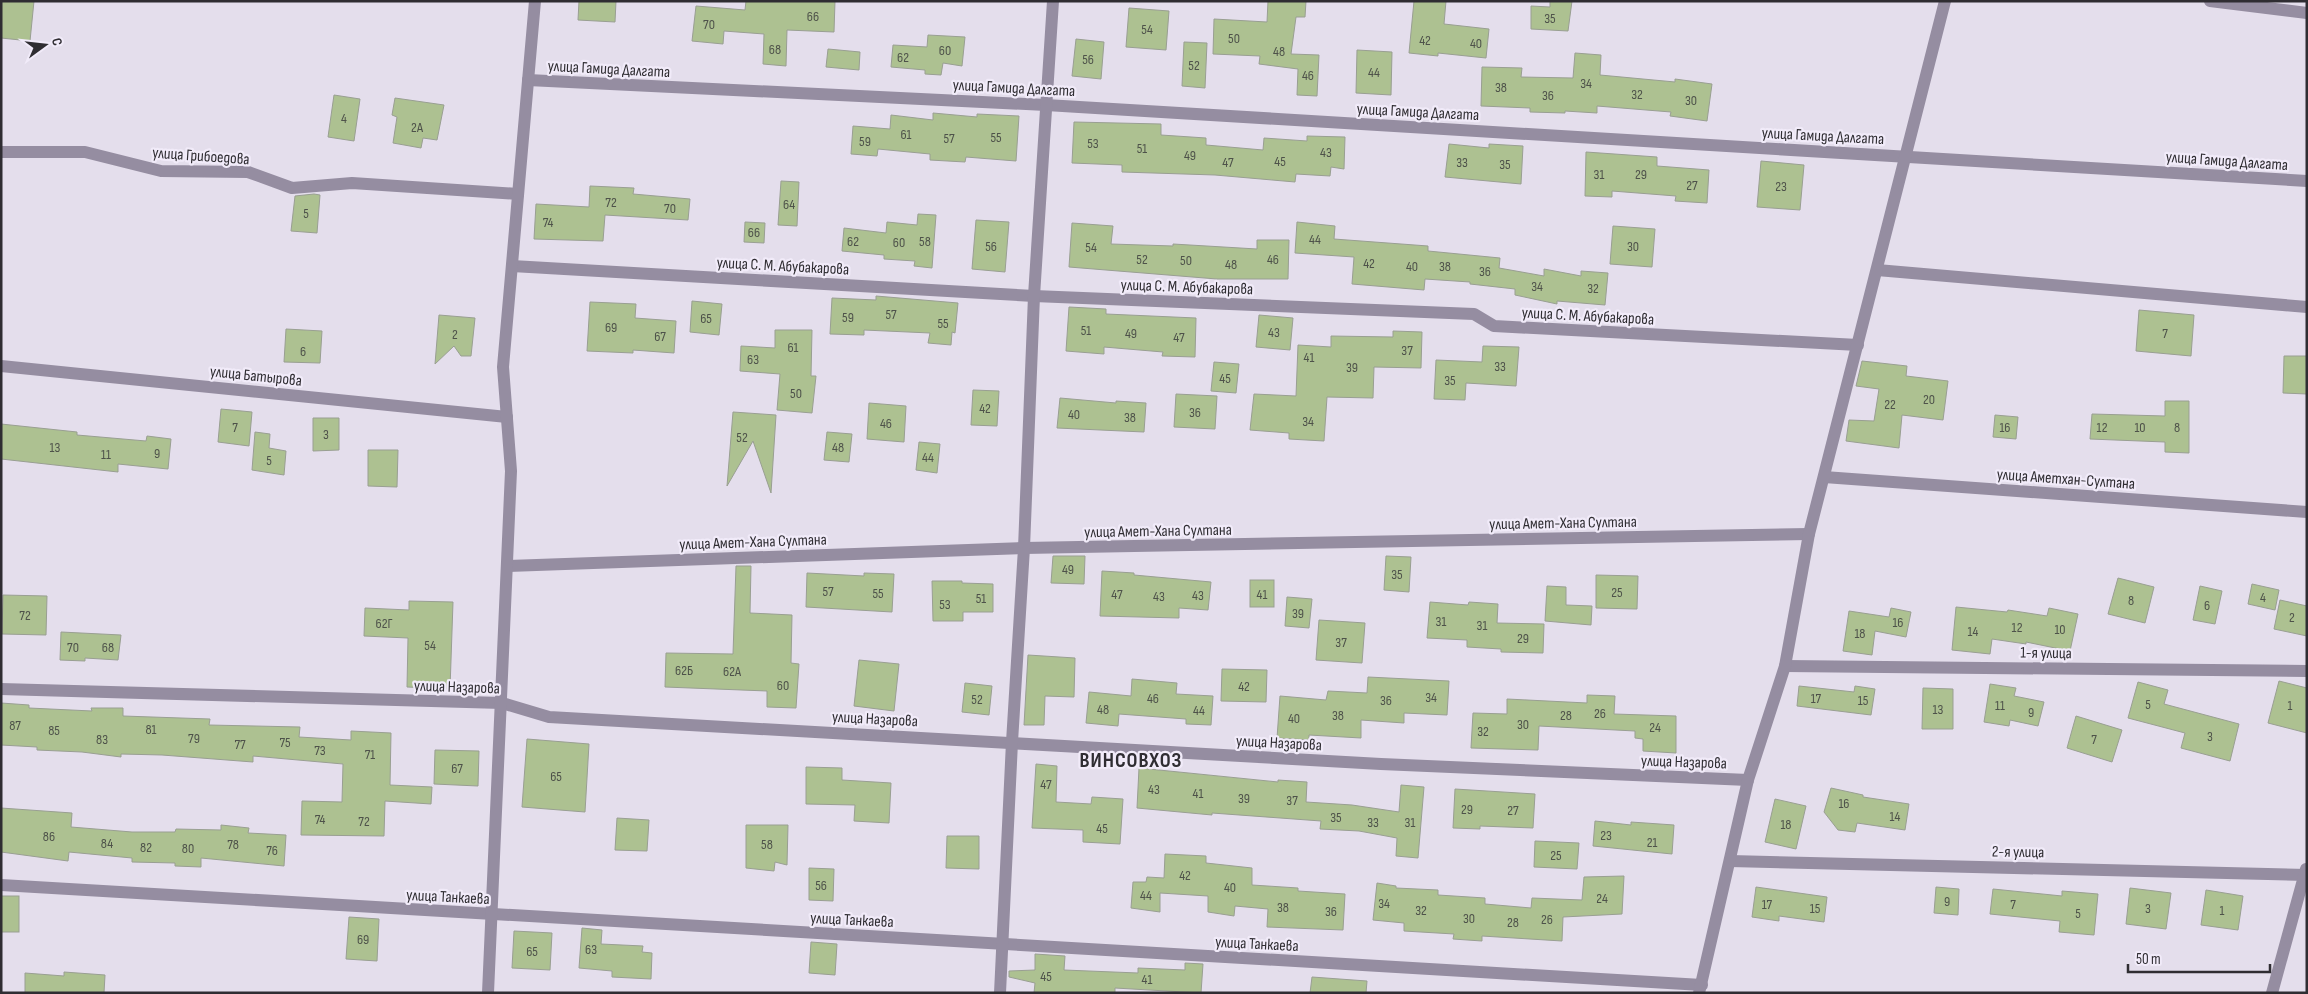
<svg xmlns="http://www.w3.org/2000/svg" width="2308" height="994" viewBox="0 0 2308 994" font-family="'Sofia Sans Condensed',sans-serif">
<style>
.building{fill:#adc191;stroke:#999f92}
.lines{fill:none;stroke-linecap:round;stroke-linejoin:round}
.minor{stroke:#958da1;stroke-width:12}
.labels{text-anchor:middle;stroke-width:4.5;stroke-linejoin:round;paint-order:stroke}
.number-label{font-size:14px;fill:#4e524a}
.street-label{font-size:16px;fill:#2f2d32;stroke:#f1ebf9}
.district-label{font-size:21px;font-weight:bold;letter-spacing:1px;fill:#2f2d32;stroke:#f1ebf9}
</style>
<rect width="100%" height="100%" fill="#e4deec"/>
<g class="building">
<polygon points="1,1 34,1 30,41 1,38"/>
<polygon points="579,1 616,1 615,22 578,20"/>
<polygon points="746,1 835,1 834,32 787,30 786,66 763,64 764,34 724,31 723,44 692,41 696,6 745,10"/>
<polygon points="1268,1 1306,1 1305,17 1296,17 1291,54 1319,55 1317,96 1297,95 1298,69 1259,64 1260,56 1213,54 1214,19 1267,22"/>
<polygon points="1414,1 1446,1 1444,24 1489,29 1486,58 1438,53 1438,56 1409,53"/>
<polygon points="1550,1 1572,1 1568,31 1531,29 1531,6 1550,7"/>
<polygon points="1129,8 1169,11 1166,50 1126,47"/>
<polygon points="928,35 965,37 962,66 943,63 941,75 925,74 925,70 891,67 893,45 927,47"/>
<polygon points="1076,39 1104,42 1101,79 1072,76"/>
<polygon points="1184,42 1207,43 1205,88 1182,86"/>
<polygon points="828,49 860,52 859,70 826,67"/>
<polygon points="1357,50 1392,52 1391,95 1356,93"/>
<polygon points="1575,53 1601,55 1600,75 1675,82 1675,79 1712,84 1707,121 1670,116 1671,112 1597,106 1597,113 1565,111 1565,113 1530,112 1530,108 1481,106 1482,67 1522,68 1521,77 1573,78"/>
<polygon points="334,95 360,99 354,141 328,137"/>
<polygon points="395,98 444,105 437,140 423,138 421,148 393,143 397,117 392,115"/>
<polygon points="933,113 977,117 977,114 1019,116 1016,161 966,157 965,162 930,160 930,154 878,149 877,156 851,154 853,126 890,129 891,115 933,120"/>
<polygon points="1074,122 1161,124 1161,135 1206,138 1206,145 1263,150 1264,138 1307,141 1307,136 1345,137 1344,169 1331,167 1330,176 1296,174 1295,182 1215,175 1122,172 1122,165 1072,163"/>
<polygon points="1449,144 1489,148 1489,144 1523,146 1521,184 1445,177"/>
<polygon points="1586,152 1657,157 1657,166 1709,170 1707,203 1675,201 1676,196 1612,191 1612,197 1585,196"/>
<polygon points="1761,161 1804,165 1800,210 1757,207"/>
<polygon points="781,181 799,182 797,226 778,225"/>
<polygon points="590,186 634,188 633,194 690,199 688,220 605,215 603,241 534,239 536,204 589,207"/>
<polygon points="314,194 320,195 317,233 291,231 295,196"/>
<polygon points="918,214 936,215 932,268 914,266 915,261 884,259 884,255 842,251 844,228 886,233 887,222 917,225"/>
<polygon points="976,220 1009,222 1005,272 972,269"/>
<polygon points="745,222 765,223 764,243 744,242"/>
<polygon points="1297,222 1335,226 1334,239 1428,246 1428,251 1500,258 1499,268 1544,276 1544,269 1581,276 1581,271 1608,273 1605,305 1557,301 1557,304 1515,295 1515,289 1470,284 1470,282 1425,279 1424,290 1352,284 1354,257 1295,253"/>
<polygon points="1072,223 1113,226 1111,244 1173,246 1173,244 1257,249 1257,240 1289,240 1288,279 1217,279 1069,267"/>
<polygon points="1613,226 1655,229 1652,267 1610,264"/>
<polygon points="876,296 958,303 955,333 952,332 951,345 928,343 930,333 864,330 864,335 830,334 832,298 876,300"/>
<polygon points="692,301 722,304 719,335 690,332"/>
<polygon points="590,302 636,304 635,318 676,321 674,353 633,350 633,353 587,351"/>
<polygon points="1069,307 1106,309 1106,314 1196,318 1195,357 1162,356 1163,352 1104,347 1104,354 1066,351"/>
<polygon points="2139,310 2194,315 2191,356 2136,351"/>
<polygon points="439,315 475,318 471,356 461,356 454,346 435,364"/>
<polygon points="1259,315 1293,318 1290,350 1256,347"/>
<polygon points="286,329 322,331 320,363 284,362"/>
<polygon points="775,330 812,330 811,376 816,376 812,413 777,410 780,374 740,371 741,346 775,348"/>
<polygon points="1393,331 1422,332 1421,368 1374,367 1373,398 1327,397 1324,441 1289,439 1289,433 1250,430 1254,394 1296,396 1298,345 1331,347 1331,336 1393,337"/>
<polygon points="1483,346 1519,347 1516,386 1466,383 1465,400 1434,399 1436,360 1482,362"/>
<polygon points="2284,356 2307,356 2307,394 2283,393"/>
<polygon points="1862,361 1907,366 1906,376 1948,381 1943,420 1902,415 1899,448 1846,441 1849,420 1874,421 1879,389 1856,386"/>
<polygon points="1214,362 1239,364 1236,393 1211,391"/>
<polygon points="973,390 999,391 997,426 971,425"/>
<polygon points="1176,394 1217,396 1215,429 1174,427"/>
<polygon points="1060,398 1116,403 1116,401 1146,403 1144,432 1057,428"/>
<polygon points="2165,401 2189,401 2189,453 2165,452 2165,442 2090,439 2092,414 2165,416"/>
<polygon points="869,403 906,406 904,442 867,439"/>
<polygon points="221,409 252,412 249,446 218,442"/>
<polygon points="733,412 776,415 771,493 753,441 727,486"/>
<polygon points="1995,415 2018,417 2016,439 1993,437"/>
<polygon points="313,418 339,418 339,450 313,451"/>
<polygon points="1,424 77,432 77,435 146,441 147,436 171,439 168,469 118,464 118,472 1,459"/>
<polygon points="255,432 270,434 269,448 286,451 284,475 252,470"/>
<polygon points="827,432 852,434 849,462 824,460"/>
<polygon points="919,442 940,444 937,473 916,470"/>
<polygon points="368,450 398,450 397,487 368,486"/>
<polygon points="1053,556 1085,556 1084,584 1051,583"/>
<polygon points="1386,556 1411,557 1409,592 1384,590"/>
<polygon points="736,566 751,566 750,613 792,615 791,663 799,664 796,708 767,707 767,691 665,687 666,653 733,654"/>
<polygon points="1102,571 1134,573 1134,575 1211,582 1208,610 1179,608 1179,618 1100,616"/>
<polygon points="807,573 864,576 864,573 894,574 892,612 806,607"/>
<polygon points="1596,575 1638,576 1637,609 1596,608"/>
<polygon points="2118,578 2154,587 2145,623 2108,614"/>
<rect x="1250" y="580" width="24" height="27"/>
<polygon points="932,581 962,581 962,583 993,584 993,612 963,612 963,621 933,621"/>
<polygon points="2252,584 2279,590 2275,610 2248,604"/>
<polygon points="1547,586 1566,587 1566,605 1592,606 1591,625 1545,621"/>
<polygon points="2200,586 2222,591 2215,624 2193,620"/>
<polygon points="3,595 47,596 46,635 2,634"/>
<polygon points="1287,597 1312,599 1309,628 1285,626"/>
<polygon points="2280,600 2307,606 2307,636 2274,629"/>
<polygon points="409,601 453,602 450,689 407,687 408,638 364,636 365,608 409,610"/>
<polygon points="1430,602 1468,605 1469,602 1498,604 1497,623 1544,624 1543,653 1501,652 1501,649 1467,647 1467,640 1427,638"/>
<polygon points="1956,607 2007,612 2008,610 2047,616 2049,608 2078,614 2070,651 2026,642 2026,644 1992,639 1990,654 1952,650"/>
<polygon points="1891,608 1911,612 1906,637 1875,631 1872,655 1843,651 1849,611 1889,617"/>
<polygon points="1319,620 1365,623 1362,663 1316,660"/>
<polygon points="61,632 121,635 118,660 85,658 85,661 60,660"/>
<polygon points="1028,655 1075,658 1074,697 1045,696 1044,725 1024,725"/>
<polygon points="859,660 899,664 894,711 854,706"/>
<polygon points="1222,669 1267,670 1266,702 1221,701"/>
<polygon points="1368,677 1449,681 1447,715 1404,713 1404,723 1361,720 1361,738 1309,735 1309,740 1277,738 1280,696 1326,700 1328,691 1367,693"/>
<polygon points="1132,679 1177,683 1176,694 1213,696 1211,725 1186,724 1186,719 1119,714 1118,726 1086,723 1089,692 1131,696"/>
<polygon points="2279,681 2307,688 2307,733 2268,723"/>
<polygon points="2138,682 2168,690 2164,704 2239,724 2230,761 2181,748 2185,733 2128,718"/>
<polygon points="965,683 992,686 989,715 962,712"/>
<polygon points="1990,684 2016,688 2014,696 2044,702 2038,726 2010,720 2009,726 1984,722"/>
<polygon points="1799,686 1854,692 1855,686 1875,689 1871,715 1797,706"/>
<polygon points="1923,688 1953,689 1953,729 1922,729"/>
<polygon points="1587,695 1615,696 1614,714 1676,716 1676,753 1643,751 1643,739 1635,738 1635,731 1539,726 1538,750 1471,748 1473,713 1507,714 1507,699 1587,703"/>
<polygon points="1,703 29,705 29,708 92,711 91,708 123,708 123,716 210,719 209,725 300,727 299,737 351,740 351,731 391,733 390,785 432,787 431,804 385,801 384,836 301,835 302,801 342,802 343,764 253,756 253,762 162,755 121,754 121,757 82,752 37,750 37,747 1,745"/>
<polygon points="2076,716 2122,730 2112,762 2067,748"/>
<polygon points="527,739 589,744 585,812 522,807"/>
<polygon points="435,750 479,751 478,786 434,784"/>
<polygon points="1036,764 1057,766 1056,802 1091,804 1092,797 1123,799 1120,844 1083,842 1083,830 1032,828"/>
<polygon points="806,767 842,768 842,780 891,783 889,823 854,821 855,805 806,804"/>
<polygon points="1139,768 1278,782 1278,780 1307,782 1306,802 1352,805 1399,812 1401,785 1424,787 1418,858 1396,856 1397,838 1359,831 1320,829 1321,821 1212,813 1212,815 1137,808"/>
<polygon points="1831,788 1863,795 1863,797 1909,804 1905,830 1857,823 1855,832 1838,830 1824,812"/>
<polygon points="1455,789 1535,794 1533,828 1480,826 1480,829 1453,828"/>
<polygon points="1775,799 1806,806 1796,849 1765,842"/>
<polygon points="1,808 72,813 71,827 132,832 175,832 176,829 221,830 221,825 249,828 248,833 286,835 284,866 201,858 201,867 175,866 175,863 132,862 132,858 69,852 68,861 1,852"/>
<polygon points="617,818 649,820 647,851 615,850"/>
<polygon points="1595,821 1631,825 1631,822 1674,825 1672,854 1593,846"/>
<polygon points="746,825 788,825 787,865 775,862 774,871 746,868"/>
<polygon points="947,836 979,836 979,869 946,868"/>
<polygon points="1535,841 1579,843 1577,869 1534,867"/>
<polygon points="1165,854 1206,856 1206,863 1252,868 1252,885 1298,888 1298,891 1345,894 1343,930 1267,927 1268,909 1235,906 1234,916 1208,912 1208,896 1160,893 1160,912 1131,908 1133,882 1146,882 1147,877 1164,878"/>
<polygon points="809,868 834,869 833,901 809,900"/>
<polygon points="1624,876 1622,914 1563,917 1562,941 1482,936 1482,941 1453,939 1454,934 1404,931 1404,923 1373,920 1377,883 1396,886 1396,888 1438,890 1438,895 1485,898 1485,904 1531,908 1532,898 1582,900 1584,877"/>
<polygon points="1756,887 1827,897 1824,922 1779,916 1779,921 1752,917"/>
<polygon points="1936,887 1959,889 1958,915 1934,913"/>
<polygon points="2130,888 2171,893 2166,929 2126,924"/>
<polygon points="1993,889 2062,896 2062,891 2098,894 2094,935 2059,932 2060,921 1990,914"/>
<polygon points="2206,890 2243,896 2238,930 2201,925"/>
<rect x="1" y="896" width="18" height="36"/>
<polygon points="349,917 379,919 377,961 346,959"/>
<polygon points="582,928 602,930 601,944 643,946 642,952 652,953 651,979 612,977 612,971 579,968"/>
<polygon points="514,931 552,933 550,970 512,968"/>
<polygon points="811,942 837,944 835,975 809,973"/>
<polygon points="1035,954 1065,956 1064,970 1138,973 1138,968 1185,970 1185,963 1203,964 1201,993 1115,988 1115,993 1034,993 1035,983 1009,977 1009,971 1035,970"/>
<polygon points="64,972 105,975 104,993 25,993 25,973 64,976"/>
<polygon points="1312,977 1367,981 1366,993 1310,993"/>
</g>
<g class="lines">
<g class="minor">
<polyline points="2210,1 2307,13"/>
<polyline points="528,80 1046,105 2307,181"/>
<polyline points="1,152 85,152 161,171 248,172 292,188 352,183 518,194"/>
<polyline points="512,266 1034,296 1474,314 1494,326 1858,345"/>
<polyline points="1877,270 2307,307"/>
<polyline points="1,366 507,417"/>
<polyline points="1824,477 2307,512"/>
<polyline points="508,566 1024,548 1809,534"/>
<polyline points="1785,666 2307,671"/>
<polyline points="1,689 502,703 549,717 1381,764 1748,780"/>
<polyline points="1730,861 2307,875"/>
<polyline points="1,885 1702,985"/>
<polyline points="488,993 511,471 503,367 535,1"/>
<polyline points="1000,993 1012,742 1024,548 1034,296 1053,1"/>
<polyline points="1699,993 1748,780 1785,666 1809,534 1945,1"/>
<polyline points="2272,993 2306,869"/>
</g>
</g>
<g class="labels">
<g class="number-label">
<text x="813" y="21">66</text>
<text x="1550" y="23">35</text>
<text x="709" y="29">70</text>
<text x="1147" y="34">54</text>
<text x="1234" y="43">50</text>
<text x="1425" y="45">42</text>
<text x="1476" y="48">40</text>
<text x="775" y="54">68</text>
<text x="945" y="55">60</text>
<text x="1279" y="56">48</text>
<text x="903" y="62">62</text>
<text x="1088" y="64">56</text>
<text x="1194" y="70">52</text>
<text x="1374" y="77">44</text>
<text x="1308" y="80">46</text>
<text x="1586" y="88">34</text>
<text x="1501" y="92">38</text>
<text x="1637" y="99">32</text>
<text x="1548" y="100">36</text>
<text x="1691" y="105">30</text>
<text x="344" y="123">4</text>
<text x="417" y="132">2А</text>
<text x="906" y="139">61</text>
<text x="996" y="142">55</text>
<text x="949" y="143">57</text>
<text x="865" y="146">59</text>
<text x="1093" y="148">53</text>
<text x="1142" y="153">51</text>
<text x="1326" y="157">43</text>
<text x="1190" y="160">49</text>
<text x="1280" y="166">45</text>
<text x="1228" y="167">47</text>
<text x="1462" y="167">33</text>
<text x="1505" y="169">35</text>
<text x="1599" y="179">31</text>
<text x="1641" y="179">29</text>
<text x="1692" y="190">27</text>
<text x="1781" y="191">23</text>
<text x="611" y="207">72</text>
<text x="789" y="209">64</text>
<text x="670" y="213">70</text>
<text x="306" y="218">5</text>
<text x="548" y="227">74</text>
<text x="754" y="237">66</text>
<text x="1315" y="244">44</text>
<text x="853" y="246">62</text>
<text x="925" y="246">58</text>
<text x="899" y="247">60</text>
<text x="991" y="251">56</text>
<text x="1633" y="251">30</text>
<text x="1091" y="252">54</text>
<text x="1142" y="264">52</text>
<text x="1273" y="264">46</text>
<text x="1186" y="265">50</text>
<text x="1369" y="268">42</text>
<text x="1231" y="269">48</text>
<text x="1412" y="271">40</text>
<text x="1445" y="271">38</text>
<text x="1485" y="276">36</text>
<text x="1537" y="291">34</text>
<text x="1593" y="293">32</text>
<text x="891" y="319">57</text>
<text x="848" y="322">59</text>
<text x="706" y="323">65</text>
<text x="943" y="328">55</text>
<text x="611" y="332">69</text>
<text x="1086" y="335">51</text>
<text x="1274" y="337">43</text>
<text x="1131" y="338">49</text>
<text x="2165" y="338">7</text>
<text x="455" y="339">2</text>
<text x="660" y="341">67</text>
<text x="1179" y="342">47</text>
<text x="793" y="352">61</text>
<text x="1407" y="355">37</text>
<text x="303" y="356">6</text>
<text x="1309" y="362">41</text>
<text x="753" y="364">63</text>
<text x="1500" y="371">33</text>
<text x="1352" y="372">39</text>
<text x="1225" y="383">45</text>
<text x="1450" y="385">35</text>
<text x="796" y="398">50</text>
<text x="1929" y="404">20</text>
<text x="1890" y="409">22</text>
<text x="985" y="413">42</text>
<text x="1195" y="417">36</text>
<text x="1074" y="419">40</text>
<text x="1130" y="422">38</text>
<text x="1308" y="426">34</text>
<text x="886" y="428">46</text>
<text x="235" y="432">7</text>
<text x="2005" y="432">16</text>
<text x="2102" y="432">12</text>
<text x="2140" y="432">10</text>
<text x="2177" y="432">8</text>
<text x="326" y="439">3</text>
<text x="742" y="442">52</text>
<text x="55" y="452">13</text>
<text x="838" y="452">48</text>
<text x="157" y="458">9</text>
<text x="106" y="459">11</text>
<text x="928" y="462">44</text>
<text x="269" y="465">5</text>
<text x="1068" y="574">49</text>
<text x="1397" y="579">35</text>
<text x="828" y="596">57</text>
<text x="1617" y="597">25</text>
<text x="878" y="598">55</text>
<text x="1117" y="599">47</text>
<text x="1262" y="599">41</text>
<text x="1198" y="600">43</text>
<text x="1159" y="601">43</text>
<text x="2263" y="602">4</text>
<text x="981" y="603">51</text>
<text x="2131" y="605">8</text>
<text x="945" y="609">53</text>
<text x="2207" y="610">6</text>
<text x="1298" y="618">39</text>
<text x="25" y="620">72</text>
<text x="2292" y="622">2</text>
<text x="1441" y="626">31</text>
<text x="1898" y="627">16</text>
<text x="384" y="628">62Г</text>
<text x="1482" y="630">31</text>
<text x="2017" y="632">12</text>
<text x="2060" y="634">10</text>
<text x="1973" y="636">14</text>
<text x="1860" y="638">18</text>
<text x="1523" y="643">29</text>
<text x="1341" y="647">37</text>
<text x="430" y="650">54</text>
<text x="73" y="652">70</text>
<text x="108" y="652">68</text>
<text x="684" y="675">62Б</text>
<text x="732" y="676">62А</text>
<text x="783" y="690">60</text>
<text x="1244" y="691">42</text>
<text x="1431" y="702">34</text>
<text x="1153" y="703">46</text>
<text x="1816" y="703">17</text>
<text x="977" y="704">52</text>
<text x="1386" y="705">36</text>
<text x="1863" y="705">15</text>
<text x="2148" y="709">5</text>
<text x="2000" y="710">11</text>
<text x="2290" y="710">1</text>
<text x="1103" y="714">48</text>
<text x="1938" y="714">13</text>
<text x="1199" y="715">44</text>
<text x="2031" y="717">9</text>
<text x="1600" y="718">26</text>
<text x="1338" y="720">38</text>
<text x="1566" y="720">28</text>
<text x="1294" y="723">40</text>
<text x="1523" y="729">30</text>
<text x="15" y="730">87</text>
<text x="1655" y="732">24</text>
<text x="151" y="734">81</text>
<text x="54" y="735">85</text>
<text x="1483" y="736">32</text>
<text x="2210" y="741">3</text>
<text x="194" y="743">79</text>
<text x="102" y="744">83</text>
<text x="2094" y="744">7</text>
<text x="285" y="747">75</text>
<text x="240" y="749">77</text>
<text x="320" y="755">73</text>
<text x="370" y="759">71</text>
<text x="457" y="773">67</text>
<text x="556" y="781">65</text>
<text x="1046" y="789">47</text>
<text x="1154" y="794">43</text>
<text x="1198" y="798">41</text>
<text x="1244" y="803">39</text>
<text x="1292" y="805">37</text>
<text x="1844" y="808">16</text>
<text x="1467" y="814">29</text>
<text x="1513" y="815">27</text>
<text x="1895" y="821">14</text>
<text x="1336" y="822">35</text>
<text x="320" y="824">74</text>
<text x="364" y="826">72</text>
<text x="1373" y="827">33</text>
<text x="1410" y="827">31</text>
<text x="1786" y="829">18</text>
<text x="1102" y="833">45</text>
<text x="1606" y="840">23</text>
<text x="49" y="841">86</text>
<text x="1652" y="847">21</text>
<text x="107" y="848">84</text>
<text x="233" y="849">78</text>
<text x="767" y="849">58</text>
<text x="146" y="852">82</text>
<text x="188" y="853">80</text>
<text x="272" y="855">76</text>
<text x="1556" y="860">25</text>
<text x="1185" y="880">42</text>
<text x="821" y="890">56</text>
<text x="1230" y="892">40</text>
<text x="1146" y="900">44</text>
<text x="1602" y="903">24</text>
<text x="1947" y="906">9</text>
<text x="1384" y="908">34</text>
<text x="1767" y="909">17</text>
<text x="2013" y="909">7</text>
<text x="1283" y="912">38</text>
<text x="1815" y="913">15</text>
<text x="2148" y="913">3</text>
<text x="1421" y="915">32</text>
<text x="2222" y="915">1</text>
<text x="1331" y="916">36</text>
<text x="2078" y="918">5</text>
<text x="1469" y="923">30</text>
<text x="1547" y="924">26</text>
<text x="1513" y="927">28</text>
<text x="363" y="944">69</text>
<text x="591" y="954">63</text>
<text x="532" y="956">65</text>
<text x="1046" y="981">45</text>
<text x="1147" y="984">41</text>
</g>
<g class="street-label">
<text transform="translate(609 68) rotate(3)" y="6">улица Гамида Далгата</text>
<text transform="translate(1014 87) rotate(3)" y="6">улица Гамида Далгата</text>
<text transform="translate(1418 111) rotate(3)" y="6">улица Гамида Далгата</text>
<text transform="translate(1823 135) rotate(3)" y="6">улица Гамида Далгата</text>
<text transform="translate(201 155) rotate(4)" y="6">улица Грибоедова</text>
<text transform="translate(2227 160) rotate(4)" y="6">улица Гамида Далгата</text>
<text transform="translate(783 265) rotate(3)" y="6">улица С. М. Абубакарова</text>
<text transform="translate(1187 286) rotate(2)" y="6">улица С. М. Абубакарова</text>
<text transform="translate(1588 315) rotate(3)" y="6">улица С. М. Абубакарова</text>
<text transform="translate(256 375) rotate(6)" y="6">улица Батырова</text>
<text transform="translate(2066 478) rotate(4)" y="6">улица Аметхан-Султана</text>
<text transform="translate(1563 522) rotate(-1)" y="6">улица Амет-Хана Султана</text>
<text transform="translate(1158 530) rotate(-1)" y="6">улица Амет-Хана Султана</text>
<text transform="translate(753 541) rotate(-2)" y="6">улица Амет-Хана Султана</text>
<text transform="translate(2046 652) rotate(1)" y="6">1-я улица</text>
<text transform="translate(457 686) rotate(2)" y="6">улица Назарова</text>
<text transform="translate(875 718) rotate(3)" y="6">улица Назарова</text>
<text transform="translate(1279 742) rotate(3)" y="6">улица Назарова</text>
<text transform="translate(1684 761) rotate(2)" y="6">улица Назарова</text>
<text transform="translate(2018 851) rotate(1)" y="6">2-я улица</text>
<text transform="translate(448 896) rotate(3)" y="6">улица Танкаева</text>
<text transform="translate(852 919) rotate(3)" y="6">улица Танкаева</text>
<text transform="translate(1257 943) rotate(3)" y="6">улица Танкаева</text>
</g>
<g class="district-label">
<text x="1131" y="767">ВИНСОВХОЗ</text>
</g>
</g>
<rect width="2308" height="994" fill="none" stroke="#2f2d32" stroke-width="5"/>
<g transform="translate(45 45) rotate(75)" stroke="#f1ebf9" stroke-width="4" paint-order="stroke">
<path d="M0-4L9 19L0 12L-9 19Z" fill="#2f2d32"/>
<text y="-8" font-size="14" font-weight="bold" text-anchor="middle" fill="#2f2d32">С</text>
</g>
<path d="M2128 964v8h142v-8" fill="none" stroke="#2f2d32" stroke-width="2.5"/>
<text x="2136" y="964" font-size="15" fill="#2f2d32" stroke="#f1ebf9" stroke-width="4" paint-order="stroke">50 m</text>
</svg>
